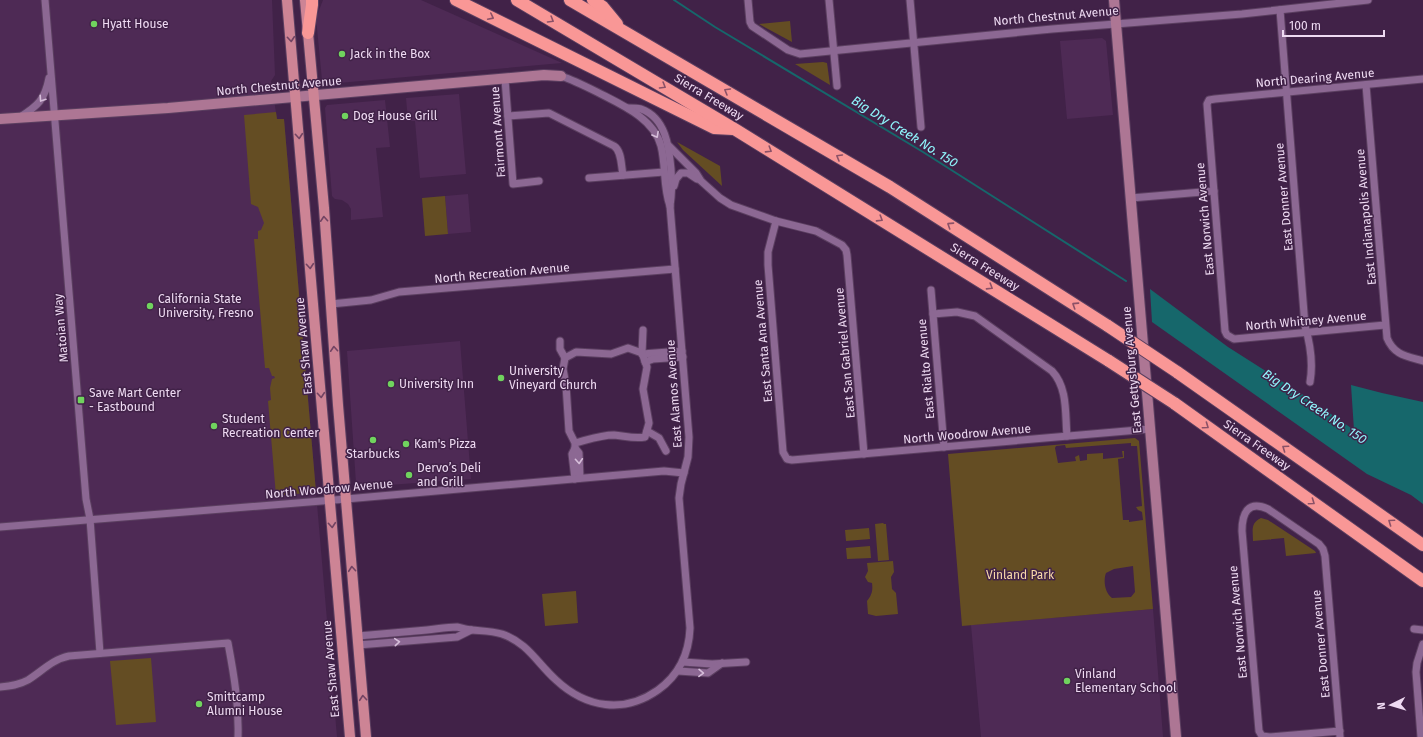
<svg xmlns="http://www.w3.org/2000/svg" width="1423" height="737" viewBox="0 0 1423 737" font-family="'Fira Sans',sans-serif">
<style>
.built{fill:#4e2a55}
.green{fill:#644d23;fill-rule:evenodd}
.water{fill:#16676b}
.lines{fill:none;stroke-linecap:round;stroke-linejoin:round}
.stream{stroke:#16676b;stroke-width:2}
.street-casing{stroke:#5b3f60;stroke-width:9}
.secondary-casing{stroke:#5b3f60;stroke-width:12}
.primary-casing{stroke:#5b3f60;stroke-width:12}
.highway-casing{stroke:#5b3f60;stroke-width:14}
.street{stroke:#8c6893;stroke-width:7}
.secondary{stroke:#ad7694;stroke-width:10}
.primary{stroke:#cd8495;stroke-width:10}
.highway{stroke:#f99796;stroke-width:12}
.highway-bridge-casing{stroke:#5b3f60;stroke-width:14;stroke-linecap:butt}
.highway-bridge{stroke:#f99796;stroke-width:12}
.oneway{stroke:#8b5167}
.oneway2{stroke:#724463}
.oneway3{stroke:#d6beda}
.poi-dot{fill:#70d35e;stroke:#412248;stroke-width:1.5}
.labels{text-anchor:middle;stroke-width:3;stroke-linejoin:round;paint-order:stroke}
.street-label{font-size:12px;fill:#eedaf2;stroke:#412248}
.poi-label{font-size:12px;fill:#eedaf2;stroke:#412248;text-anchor:start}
.park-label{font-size:12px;fill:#f8daa8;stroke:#412248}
.water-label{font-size:13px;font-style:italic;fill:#90f8fe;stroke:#412248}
</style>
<rect width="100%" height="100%" fill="#412248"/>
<g class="built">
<polygon points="0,0 272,0 275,75 271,81 277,119 284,119 337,737 0,737"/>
<polygon points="323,0 421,0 562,63 327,84 322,80 316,18"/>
<polygon points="1102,38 1106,41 1113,115 1067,119 1060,41"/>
<polygon points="459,94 466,174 420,178 415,121 408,121 406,98"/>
<polygon points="385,100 390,147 376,148 383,217 351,220 351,209 348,204 342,200 335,199 332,196 325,108 327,105"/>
<polygon points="468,194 471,232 448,234 445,196"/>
<polygon points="460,341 471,479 361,487 356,483 347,351"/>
<polygon points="1153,609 1163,737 981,737 971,625"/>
</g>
<g class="green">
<polygon points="790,21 792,42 759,24"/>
<polygon points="823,62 827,63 830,85 795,64"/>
<polygon points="276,112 277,119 284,119 316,492 276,496 268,401 271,400 270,388 272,379 275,378 274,376 272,376 269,368 265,368 254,239 258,239 258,231 261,230 264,223 258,207 251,204 244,115"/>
<polygon points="677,142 720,166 722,186 683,150"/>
<polygon points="445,196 448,234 425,236 422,198"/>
<path d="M1135 438 1139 441 1153 609 962 626 948 454ZM1131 443V446H1137L1142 506 1136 507 1138 510 1142 512 1143 520 1129 522V520H1123L1118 459 1124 458V451H1122L1123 457 1103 459V453L1087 454V460L1080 461 1079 455 1075 457 1076 461 1058 463 1055 448 1056 446 1065 445 1066 448ZM1133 566 1135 592 1131 597 1112 598C1105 593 1103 581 1106 573L1114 569Z"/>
<path d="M1261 518 1268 520 1315 551 1316 553 1286 556 1284 538 1253 541C1253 531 1250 523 1261 518Z"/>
<polygon points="883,523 884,524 886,524 889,560 878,561 875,524"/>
<polygon points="869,528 870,539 846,541 845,530"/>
<polygon points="870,546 871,558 847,559 846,548"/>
<path d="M893 561 894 572 891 577 892 589 896 593 898 614 876 616 868 614 867 601C872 595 873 590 872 583L868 582 865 577 868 571 867 563Z"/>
<polygon points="576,591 578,623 545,626 542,594"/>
<polygon points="151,658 156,722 116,725 110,661"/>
</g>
<polygon class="water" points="1150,289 1228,347 1305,396 1354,430 1351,385 1382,393 1423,402 1423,504 1411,495 1367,474 1152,322"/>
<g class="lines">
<polyline class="stream" points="674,0 715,27 923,152 1126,281"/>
<g class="street-casing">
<g id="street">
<polyline points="45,0 86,499 90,519 100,653"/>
<polyline points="748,0 750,22 752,26 788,50 800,54 1052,29 1242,14 1368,0"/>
<polyline points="829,0 837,86"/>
<polyline points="910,0 921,127"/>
<path d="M1280 10 1305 326C1310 343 1313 365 1310 382"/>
<polyline points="505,79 513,184 539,181"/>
<path d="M1366 85 1387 338C1394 355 1406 356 1423 361"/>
<path d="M628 108C632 108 637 108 641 109 666 118 669 147 671 169 672 182 672 193 670 206"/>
<path d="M508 116 549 113 614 146C622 151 621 166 623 175"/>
<path d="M20 117C38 106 45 99 49 78"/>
<polyline points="669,146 696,173 701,181 720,198 731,205 776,221 816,231 842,245 846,250 847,255 864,454"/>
<polyline points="589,178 664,172"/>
<polyline points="674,186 676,179 681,173 688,173 697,179"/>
<polyline points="1131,198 1214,191"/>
<polyline points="776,221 768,252 768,265 783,452 787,459 792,460 1150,429"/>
<polyline points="931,290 944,447"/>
<polyline points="331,304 371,300 399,292 675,269"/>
<path d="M933 314 957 312 975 316 1052 371C1068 388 1065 414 1067 436"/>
<polyline points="1385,325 1234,339 1227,335 1225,331 1207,104 1209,100 1215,99 1423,79"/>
<polyline points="560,341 560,349 565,358"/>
<polyline points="642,353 643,330"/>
<polyline points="642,354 682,351"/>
<polyline points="645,362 653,359 683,357"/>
<polyline points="647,431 659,438 666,451"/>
<path d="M575 443C587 440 601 435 614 435 625 436 634 439 645 437L649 423 643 389 647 367 642 353 628 348 611 354 576 352 565 358 563 369 566 385 569 431 575 443V448"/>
<polyline points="575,479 572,454 575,448 579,453 580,478"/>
<polyline points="0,527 346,499 664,471 684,473"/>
<polyline points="1414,629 1423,630"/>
<path d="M358 636C381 634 404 632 427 630 437 629 447 627 457 627 462 628 467 630 472 630 482 631 492 631 502 634 528 643 537 663 556 680 586 708 624 714 658 690 679 675 689 654 690 628L679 498 681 484 688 457 689 437 670 206C663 187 666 166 661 146 654 118 620 104 597 92 585 86 573 80 561 76"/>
<polyline points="358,645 457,637 471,630"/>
<polyline points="683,662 712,664 746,662"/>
<polyline points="678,671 708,673 722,663"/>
<path d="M0 687C10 686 19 685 28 680 41 672 53 659 69 656L228 643C234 675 239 704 238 737"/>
<path d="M1340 731 1270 737 1262 736 1259 731 1242 531C1242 513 1248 500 1268 509L1319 544 1323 549 1325 556 1340 737"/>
<polyline points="1421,737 1416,672 1417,663 1423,644"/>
</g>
</g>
<g class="secondary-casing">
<g id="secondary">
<polyline points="1114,0 1176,737"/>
<polyline points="0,119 168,108 544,75 561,76"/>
</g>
</g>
<g class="primary-casing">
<g id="primary">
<polyline points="287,0 350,737"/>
<polyline points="305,0 324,208 338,405 366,737"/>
</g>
</g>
<g class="highway-casing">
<g id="highway">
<polyline points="456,0 714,128 733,129"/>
<polyline points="517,0 736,130 1109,361"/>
<polyline points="570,0 890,187 1108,326"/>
<polyline points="593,0 603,7 617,24"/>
<polyline points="308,33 312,5 312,0"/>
<polyline points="1177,372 1423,545"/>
<polyline points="1174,403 1423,581"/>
</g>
</g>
<use href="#street" class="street"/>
<use href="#secondary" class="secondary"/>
<use href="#primary" class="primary"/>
<use href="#highway" class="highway"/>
<g class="highway-bridge-casing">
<g id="highway-bridge">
<polyline points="1108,326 1177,372"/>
<polyline points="1109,361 1174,403"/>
</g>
</g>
<use href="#highway-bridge" class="highway-bridge"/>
</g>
<defs><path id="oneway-chevron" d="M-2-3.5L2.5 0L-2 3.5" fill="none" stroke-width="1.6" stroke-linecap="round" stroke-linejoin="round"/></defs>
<g class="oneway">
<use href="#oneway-chevron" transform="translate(491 17) rotate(27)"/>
<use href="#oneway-chevron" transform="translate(551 20) rotate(31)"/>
<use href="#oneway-chevron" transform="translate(663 86) rotate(31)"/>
<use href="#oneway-chevron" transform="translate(727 91) rotate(-150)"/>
<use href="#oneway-chevron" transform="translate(769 150) rotate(32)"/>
<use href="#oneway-chevron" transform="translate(839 157) rotate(-150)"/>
<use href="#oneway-chevron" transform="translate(880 219) rotate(32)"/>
<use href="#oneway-chevron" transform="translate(950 225) rotate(-147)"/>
<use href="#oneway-chevron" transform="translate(990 287) rotate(32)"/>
<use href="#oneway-chevron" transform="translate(1075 305) rotate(-147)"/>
<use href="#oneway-chevron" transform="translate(1206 426) rotate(35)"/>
<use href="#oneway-chevron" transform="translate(1285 448) rotate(-145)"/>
<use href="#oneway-chevron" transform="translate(1312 502) rotate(35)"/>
<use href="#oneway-chevron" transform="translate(1391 522) rotate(-145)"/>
</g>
<g class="oneway2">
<use href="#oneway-chevron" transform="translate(291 39) rotate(85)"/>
<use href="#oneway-chevron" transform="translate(299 136) rotate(85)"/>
<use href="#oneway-chevron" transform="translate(324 219) rotate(-94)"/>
<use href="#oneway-chevron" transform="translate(310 266) rotate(85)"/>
<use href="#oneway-chevron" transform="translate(334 349) rotate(-94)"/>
<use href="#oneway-chevron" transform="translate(321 395) rotate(85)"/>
<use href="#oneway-chevron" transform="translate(332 525) rotate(85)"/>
<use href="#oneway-chevron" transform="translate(352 569) rotate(-95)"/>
<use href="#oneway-chevron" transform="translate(363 698) rotate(-95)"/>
</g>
<g class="oneway3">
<use href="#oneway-chevron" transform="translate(42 99) rotate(124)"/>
<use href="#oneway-chevron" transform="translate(656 135) rotate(61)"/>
<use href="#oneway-chevron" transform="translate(579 461) rotate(86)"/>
<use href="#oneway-chevron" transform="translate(397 642) rotate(-5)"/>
<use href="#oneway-chevron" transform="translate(701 673) rotate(1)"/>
</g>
<g class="poi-dot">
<circle cx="94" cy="24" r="4"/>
<circle cx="342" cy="54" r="4"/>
<circle cx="345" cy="116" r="4"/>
<circle cx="150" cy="306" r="4"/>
<circle cx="501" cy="378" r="4"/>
<circle cx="391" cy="384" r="4"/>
<rect x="77" y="396" width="8" height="8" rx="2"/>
<circle cx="214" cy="426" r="4"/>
<circle cx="373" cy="440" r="4"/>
<circle cx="406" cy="444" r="4"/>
<circle cx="409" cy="475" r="4"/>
<circle cx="1067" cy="681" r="4"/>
<circle cx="199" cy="704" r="4"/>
</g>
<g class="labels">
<g class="street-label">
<text transform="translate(1056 16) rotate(-5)" y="4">North Chestnut Avenue</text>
<text transform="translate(1315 78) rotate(-5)" y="4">North Dearing Avenue</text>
<text transform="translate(279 86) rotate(-5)" y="4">North Chestnut Avenue</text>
<text transform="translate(709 97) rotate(31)" y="4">Sierra Freeway</text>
<text transform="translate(498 132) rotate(-94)" y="4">Fairmont Avenue</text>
<text transform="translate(1284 197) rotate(-95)" y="4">East Donner Avenue</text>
<text transform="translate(1366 217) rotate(-95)" y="4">East Indianapolis Avenue</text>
<text transform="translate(1205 219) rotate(-95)" y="4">East Norwich Avenue</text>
<text transform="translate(985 267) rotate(32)" y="4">Sierra Freeway</text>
<text transform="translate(502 273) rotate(-5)" y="4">North Recreation Avenue</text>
<text transform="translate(1306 321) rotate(-5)" y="4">North Whitney Avenue</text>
<text transform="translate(61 328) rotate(-95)" y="4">Matoian Way</text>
<text transform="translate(763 341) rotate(-95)" y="4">East Santa Ana Avenue</text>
<text transform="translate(304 346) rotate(-95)" y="4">East Shaw Avenue</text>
<text transform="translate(845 353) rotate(-95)" y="4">East San Gabriel Avenue</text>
<text transform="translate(926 369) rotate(-95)" y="4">East Rialto Avenue</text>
<text transform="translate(1132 370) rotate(-95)" y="4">East Gettysburg Avenue</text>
<text transform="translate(674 394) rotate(-94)" y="4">East Alamos Avenue</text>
<text transform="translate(967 434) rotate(-5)" y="4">North Woodrow Avenue</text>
<text transform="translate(1257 445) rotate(35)" y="4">Sierra Freeway</text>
<text transform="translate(329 489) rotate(-5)" y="4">North Woodrow Avenue</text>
<text transform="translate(1238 622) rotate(-95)" y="4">East Norwich Avenue</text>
<text transform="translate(1321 644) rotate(-95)" y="4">East Donner Avenue</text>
<text transform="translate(331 669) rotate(-95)" y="4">East Shaw Avenue</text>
</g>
<g class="poi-label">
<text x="102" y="28">Hyatt House</text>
<text x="350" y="58">Jack in the Box</text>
<text x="353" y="120">Dog House Grill</text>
<text x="158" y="303">California State<tspan x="158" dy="14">University, Fresno</tspan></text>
<text x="509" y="375">University<tspan x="509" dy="14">Vineyard Church</tspan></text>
<text x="399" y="388">University Inn</text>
<text x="89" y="397">Save Mart Center<tspan x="89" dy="14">- Eastbound</tspan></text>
<text x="222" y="423">Student<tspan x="222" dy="14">Recreation Center</tspan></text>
<text x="414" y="448">Kam's Pizza</text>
<text x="373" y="458" text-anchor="middle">Starbucks</text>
<text x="417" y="472">Dervo’s Deli<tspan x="417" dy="14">and Grill</tspan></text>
<text x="1075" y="678">Vinland<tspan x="1075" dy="14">Elementary School</tspan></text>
<text x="207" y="701">Smittcamp<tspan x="207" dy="14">Alumni House</tspan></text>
</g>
<g class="park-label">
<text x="1020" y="579">Vinland Park</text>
</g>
<g class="water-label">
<text transform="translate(905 131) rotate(32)" y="5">Big Dry Creek No. 150</text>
<text transform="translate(1315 406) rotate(34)" y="5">Big Dry Creek No. 150</text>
</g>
</g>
<g transform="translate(1391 705) rotate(265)" stroke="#412248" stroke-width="3" paint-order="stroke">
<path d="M0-3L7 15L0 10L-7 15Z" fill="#eedaf2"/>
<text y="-6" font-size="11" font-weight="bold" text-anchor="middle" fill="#eedaf2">N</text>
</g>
<path d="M1283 30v6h101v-6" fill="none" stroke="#eedaf2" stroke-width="2"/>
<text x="1289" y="30" font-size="12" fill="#eedaf2" stroke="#412248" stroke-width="3" paint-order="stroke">100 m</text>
</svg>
